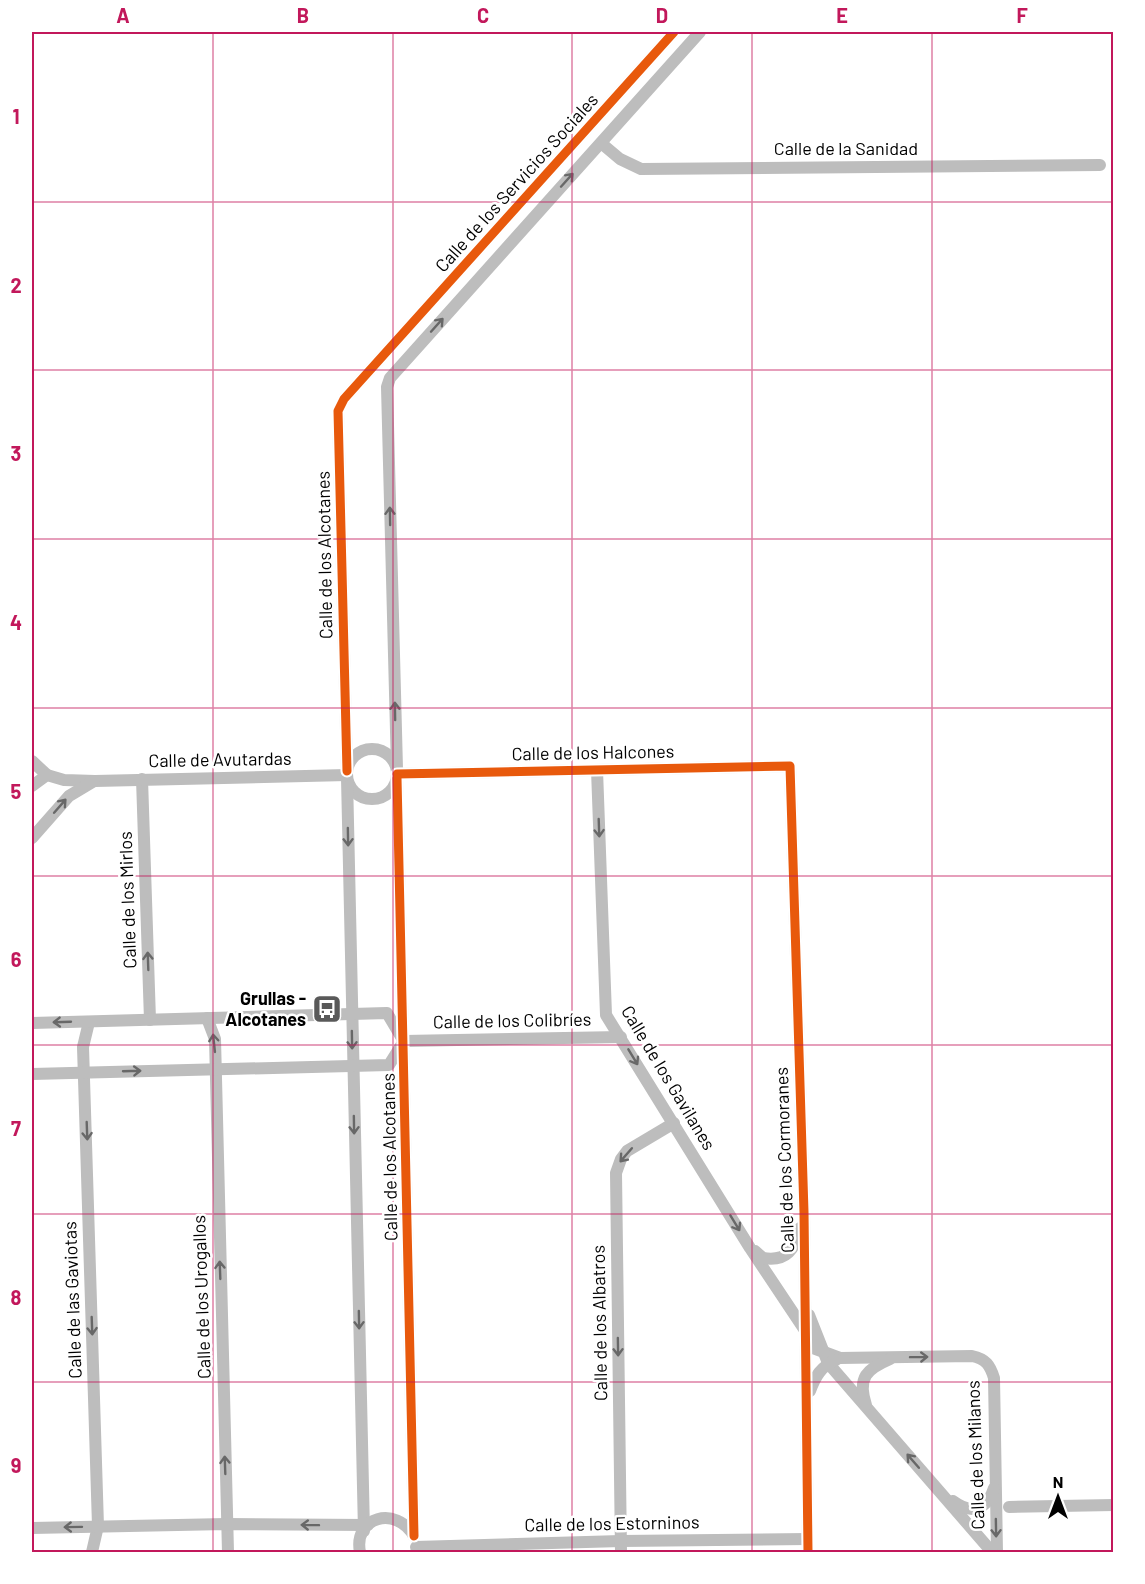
<svg xmlns="http://www.w3.org/2000/svg" width="1145" height="1584" viewBox="0 0 1145 1584" font-family="Barlow,sans-serif">
<style>
.lines{fill:none;stroke-linecap:round;stroke-linejoin:round}
.minor{stroke:#bdbdbd;stroke-width:12}
.cycleway-casing{stroke:#fff;stroke-width:13}
.cycleway{stroke:#e8590c;stroke-width:9}
.oneway{stroke:#686868}
.grid{fill:none;stroke:#c2185b;stroke-width:1.5;stroke-opacity:0.55}
.labels{text-anchor:middle;stroke-width:5;stroke-linejoin:round;paint-order:stroke}
.street-label{font-size:18px;fill:#000;stroke:#fff}
.poi-label{font-size:18px;font-weight:bold;fill:#000;stroke:#fff;text-anchor:end}
.neatline{fill:none;stroke:#c2185b;stroke-width:2}
.grid-label{font-size:20px;text-anchor:middle;font-weight:bold;fill:#c2185b}
</style>
<rect width="100%" height="100%" fill="#fff"/>
<g class="lines">
<g class="minor">
<polyline points="601,143 620,159 641,169 1100,165"/>
<circle cx="372" cy="774" r="25"/>
<polyline points="32,761 47,775"/>
<polyline points="397,769 387,387 390,378 700,32"/>
<path d="M597 770 606 1015 750 1248 806 1332 808 1342 813 1348 840 1358 972 1356C986 1359 990 1365 994 1378L997 1552"/>
<polyline points="347,771 338,411 344,399 674,32"/>
<polyline points="397,774 790,766 804,1212 808,1552"/>
<polyline points="347,778 364,1531"/>
<polyline points="397,778 414,1536"/>
<polyline points="142,779 150,1020"/>
<polyline points="32,786 47,775 64,780 95,781 347,775"/>
<polyline points="32,838 69,796 94,781"/>
<polyline points="207,1018 215,1039 228,1552"/>
<polyline points="89,1022 83,1047 98,1526 92,1552"/>
<polyline points="32,1023 387,1013 403,1040"/>
<polyline points="404,1041 621,1037"/>
<polyline points="32,1074 389,1065 404,1041"/>
<path d="M755 1251 763 1258C787 1262 795 1249 800 1228"/>
<polyline points="809,1315 828,1363 992,1552"/>
<path d="M810 1391C815 1377 821 1366 836 1360"/>
<path d="M866 1405C857 1377 867 1369 890 1359"/>
<path d="M953 1501C972 1515 987 1510 994 1488"/>
<polyline points="1009,1507 1114,1505"/>
<polyline points="32,1528 226,1524 368,1525"/>
<polyline points="416,1547 621,1541 808,1539"/>
<path d="M360 1552C353 1517 396 1505 414 1536"/>
<polyline points="621,1552 616,1173 621,1159 627,1151 674,1123"/>
</g>
<g class="cycleway-casing">
<g id="cycleway">
<polyline points="347,771 338,411 344,399 674,32"/>
<polyline points="397,774 790,766 804,1212 808,1552"/>
<polyline points="397,778 414,1536"/>
</g>
</g>
<use href="#cycleway" class="cycleway"/>
</g>
<defs><path id="oneway-shaft" d="M-6 0H5M1.5-3L5.5 0L1.5 3" fill="none" stroke-width="1.6" stroke-linecap="round" stroke-linejoin="round" transform="scale(1.5)"/></defs>
<g class="oneway">
<use href="#oneway-shaft" transform="translate(567 180) rotate(-48)"/>
<use href="#oneway-shaft" transform="translate(437 325) rotate(-48)"/>
<use href="#oneway-shaft" transform="translate(390 516) rotate(-91)"/>
<use href="#oneway-shaft" transform="translate(395 711) rotate(-91)"/>
<use href="#oneway-shaft" transform="translate(60 806) rotate(-49)"/>
<use href="#oneway-shaft" transform="translate(599 828) rotate(88)"/>
<use href="#oneway-shaft" transform="translate(348 837) rotate(89)"/>
<use href="#oneway-shaft" transform="translate(148 961) rotate(-92)"/>
<use href="#oneway-shaft" transform="translate(62 1022) rotate(178)"/>
<use href="#oneway-shaft" transform="translate(352 1040) rotate(89)"/>
<use href="#oneway-shaft" transform="translate(214 1043) rotate(-96)"/>
<use href="#oneway-shaft" transform="translate(633 1057) rotate(59)"/>
<use href="#oneway-shaft" transform="translate(132 1071) rotate(-2)"/>
<use href="#oneway-shaft" transform="translate(354 1125) rotate(89)"/>
<use href="#oneway-shaft" transform="translate(87 1131) rotate(88)"/>
<use href="#oneway-shaft" transform="translate(626 1155) rotate(131)"/>
<use href="#oneway-shaft" transform="translate(735 1223) rotate(59)"/>
<use href="#oneway-shaft" transform="translate(220 1270) rotate(-92)"/>
<use href="#oneway-shaft" transform="translate(359 1320) rotate(89)"/>
<use href="#oneway-shaft" transform="translate(92 1326) rotate(88)"/>
<use href="#oneway-shaft" transform="translate(618 1347) rotate(89)"/>
<use href="#oneway-shaft" transform="translate(919 1357) rotate(-1)"/>
<use href="#oneway-shaft" transform="translate(913 1461) rotate(-131)"/>
<use href="#oneway-shaft" transform="translate(225 1465) rotate(-92)"/>
<use href="#oneway-shaft" transform="translate(310 1525) rotate(-179)"/>
<use href="#oneway-shaft" transform="translate(73 1527) rotate(179)"/>
<use href="#oneway-shaft" transform="translate(996 1528) rotate(89)"/>
</g>
<path class="grid" d="M213 32V1552M393 32V1552M572 32V1552M752 32V1552M932 32V1552M32 202H1114M32 370H1114M32 539H1114M32 708H1114M32 876H1114M32 1045H1114M32 1214H1114M32 1382H1114"/>
<defs>
<g id="bus-square" transform="scale(1.5)"><rect x="-9" y="-9" width="18" height="18" rx="4" fill="#595959" stroke="#fff"/><path d="M-5-6H5V4H4V6H2V4H-2V6H-4V4H-5ZM-3.5-4V0h7V-4ZM-3.5 1.2v1.5H-2V1.2ZM2 1.2v1.5H3.5V1.2Z" fill="#fff"/></g>
</defs>
<g fill-rule="evenodd">
<use href="#bus-square" x="327" y="1009"/>
</g>
<g class="labels">
<g class="street-label">
<text x="846" y="155">Calle de la Sanidad</text>
<text transform="translate(517 183) rotate(-48)" y="6">Calle de los Servicios Sociales</text>
<text transform="translate(325 555) rotate(-91)" y="6">Calle de los Alcotanes</text>
<text transform="translate(593 753) rotate(-1)" y="6">Calle de los Halcones</text>
<text transform="translate(220 760) rotate(-1)" y="6">Calle de Avutardas</text>
<text transform="translate(128 900) rotate(-92)" y="6">Calle de los Mirlos</text>
<text transform="translate(512 1021) rotate(-1)" y="6">Calle de los Colibríes</text>
<text transform="translate(668 1078) rotate(59)" y="6">Calle de los Gavilanes</text>
<text transform="translate(390 1157) rotate(-91)" y="6">Calle de los Alcotanes</text>
<text transform="translate(785 1160) rotate(-92)" y="6">Calle de los Cormoranes</text>
<text transform="translate(202 1297) rotate(-92)" y="6">Calle de los Urogallos</text>
<text transform="translate(73 1300) rotate(-92)" y="6">Calle de las Gaviotas</text>
<text transform="translate(600 1323) rotate(-91)" y="6">Calle de los Albatros</text>
<text transform="translate(976 1455) rotate(-92)" y="6">Calle de los Milanos</text>
<text transform="translate(612 1524) rotate(-1)" y="6">Calle de los Estorninos</text>
</g>
<g class="poi-label">
<text x="306" y="1005">Grullas -<tspan x="306" dy="21">Alcotanes</tspan></text>
</g>
</g>
<rect width="1145" height="1584" fill="none" stroke="#ffffff" stroke-width="66"/>
<g transform="translate(1058 1497)" stroke="#ffffff" stroke-width="4.5" paint-order="stroke">
<path d="M0-4.5L10 22L0 15L-10 22Z" fill="#000000"/>
<text y="-9" font-size="16" font-weight="bold" text-anchor="middle" fill="#000000">N</text>
</g>
<rect x="33" y="33" width="1079" height="1518" class="neatline"/>
<g class="grid-label">
<text x="123" y="23">A</text>
<text x="303" y="23">B</text>
<text x="483" y="23">C</text>
<text x="662" y="23">D</text>
<text x="842" y="23">E</text>
<text x="1022" y="23">F</text>
<text x="16" y="124">1</text>
<text x="16" y="293">2</text>
<text x="16" y="461">3</text>
<text x="16" y="630">4</text>
<text x="16" y="799">5</text>
<text x="16" y="967">6</text>
<text x="16" y="1136">7</text>
<text x="16" y="1305">8</text>
<text x="16" y="1473">9</text>
</g>
</svg>
